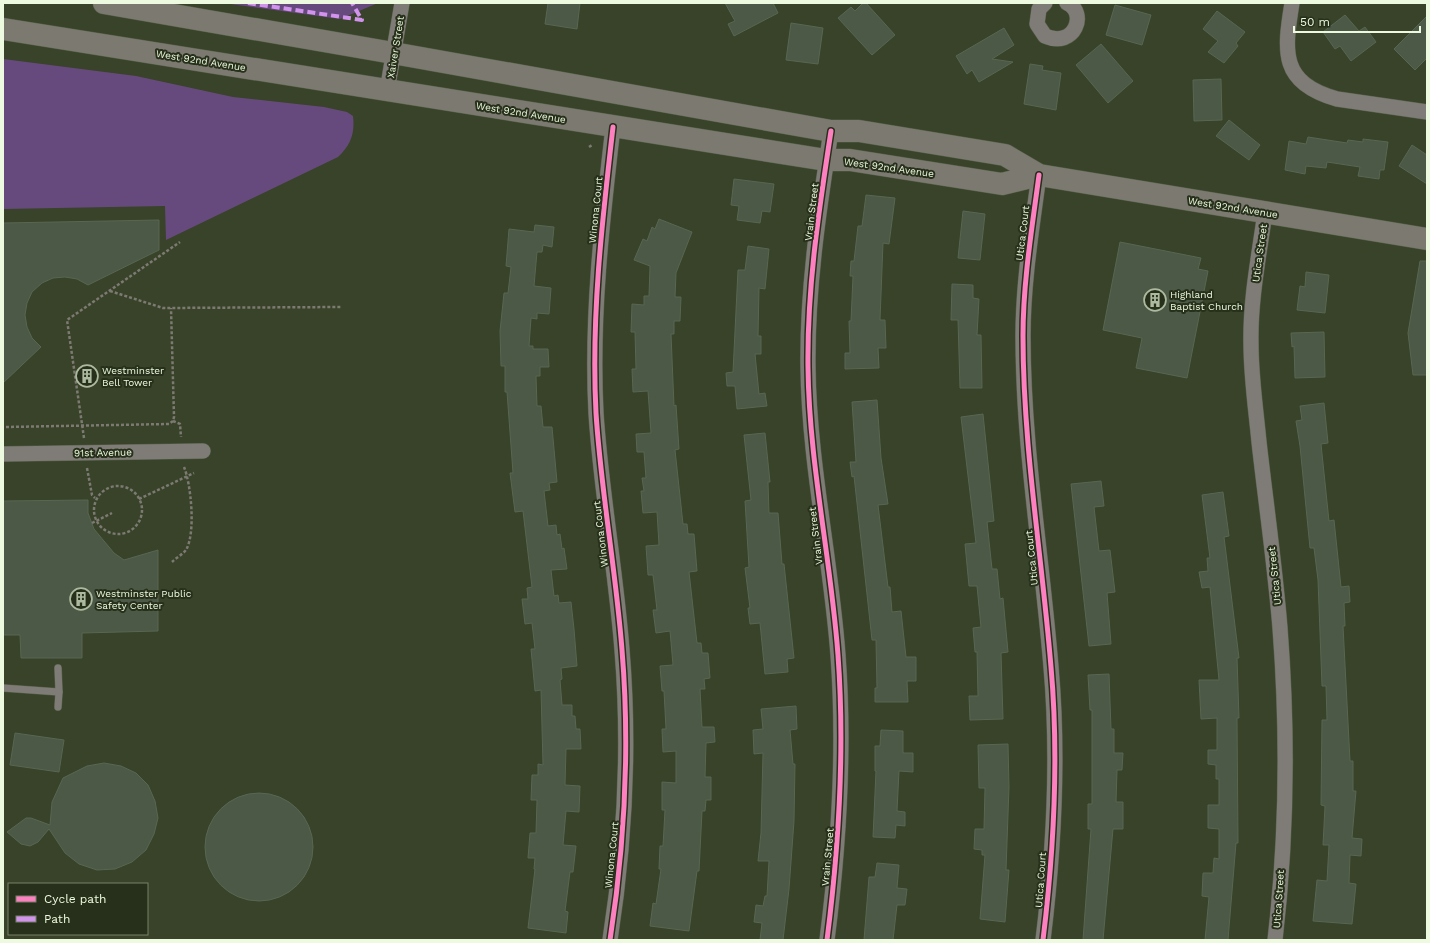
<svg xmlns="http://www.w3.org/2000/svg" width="1430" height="943" viewBox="0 0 1430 943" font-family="'Work Sans',sans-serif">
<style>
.green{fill:#674a7d}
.building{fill:#4c5946;stroke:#586652}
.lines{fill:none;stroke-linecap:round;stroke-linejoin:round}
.lane-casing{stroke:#545e49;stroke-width:8}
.street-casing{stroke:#545e49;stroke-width:16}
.primary-casing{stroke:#545e49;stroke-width:23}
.path{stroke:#7c7a72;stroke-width:2.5;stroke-dasharray:3 2;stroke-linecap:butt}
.lane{stroke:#7f7b76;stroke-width:7}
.street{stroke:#7f7b76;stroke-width:15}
.primary{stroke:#7c7a70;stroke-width:22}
.quiet{stroke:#d193ec;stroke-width:4;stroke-dasharray:8 4;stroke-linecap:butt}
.cycleway-casing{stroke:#27301b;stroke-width:8}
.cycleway{stroke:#ff80c0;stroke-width:5}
.labels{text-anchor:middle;stroke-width:4;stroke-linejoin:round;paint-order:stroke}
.street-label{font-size:10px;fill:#edfadf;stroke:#27301b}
.poi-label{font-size:10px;fill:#edfadf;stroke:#27301b;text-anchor:start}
</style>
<rect width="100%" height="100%" fill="#384329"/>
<g class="green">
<polygon points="223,3 378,3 340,19"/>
<path d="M3 59 136 76 233 97 324 107 347 112 353 116C355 133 351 145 338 157L166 240 165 206 3 209Z"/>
</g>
<g class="building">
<polygon points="548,3 580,3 577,29 545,24"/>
<polygon points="725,3 773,3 778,13 734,36 728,24 735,21"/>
<polygon points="863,3 866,3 895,35 872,55 838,18 851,7 855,11"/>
<polygon points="1115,5 1151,15 1142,45 1106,35"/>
<polygon points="1217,11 1245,32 1236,43 1238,46 1224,63 1208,52 1218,41 1203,29"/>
<polygon points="1345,15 1359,31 1365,27 1376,42 1351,61 1340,46 1335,49 1323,32"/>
<polygon points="1427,16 1427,58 1415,70 1394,49"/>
<polygon points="791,23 823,28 818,64 786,60"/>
<polygon points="1004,28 1014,45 992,59 1013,62 979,82 972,70 967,74 956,56"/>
<polygon points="1101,44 1133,81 1108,103 1076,65"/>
<polygon points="1030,64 1043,66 1042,70 1061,73 1056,110 1024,104"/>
<polygon points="1221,79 1222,120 1194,121 1193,80"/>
<polygon points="1229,120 1260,145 1249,160 1216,136"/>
<polygon points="1308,137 1347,143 1348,140 1363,142 1363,139 1388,142 1384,170 1380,170 1379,179 1358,176 1360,167 1327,162 1326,168 1306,166 1305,174 1285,170 1289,141 1306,144"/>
<polygon points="1412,145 1427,155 1427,184 1399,166"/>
<polygon points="734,179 774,184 770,212 762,211 760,223 737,220 739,206 731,205"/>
<polygon points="866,195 895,198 889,244 883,243 880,320 885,320 886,348 878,348 879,368 845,369 845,353 850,353 849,321 851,321 853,276 850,276 851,261 854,261 858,226 862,226"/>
<polygon points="963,211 985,214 980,260 958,258"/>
<polygon points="659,219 692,232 676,273 675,297 681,297 680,321 674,321 674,334 671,334 674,406 676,405 679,449 675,450 683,524 687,524 688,534 694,534 697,571 689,572 697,643 701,643 702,653 708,653 710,678 704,679 705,689 700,689 702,727 714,727 715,742 706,743 705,777 711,777 711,800 706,800 705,811 702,811 699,871 697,871 689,931 650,926 653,903 656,904 661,869 659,869 660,846 663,846 665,810 662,810 662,782 676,783 676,751 663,752 662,729 666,729 664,691 662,691 660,666 673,665 670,631 656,633 653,610 657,610 653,575 648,575 646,546 659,545 657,512 643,513 641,491 644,491 642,478 646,478 644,452 637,452 636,434 651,433 648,391 633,392 632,369 636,369 635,332 631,332 632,304 644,305 644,296 649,296 650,266 634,260 643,239 647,241 652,227 655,229"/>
<polygon points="159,220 159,250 88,285 77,279 65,277 53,278 42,283 32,292 27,303 25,315 27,327 32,338 41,347 3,383 3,223"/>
<polygon points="535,225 554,227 552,247 543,245 542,252 537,252 534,286 551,288 549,314 537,313 537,319 531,318 529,346 533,346 533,349 548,349 549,367 540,367 540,376 536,376 537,406 541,406 543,427 552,427 557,482 549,483 550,490 544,491 548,526 556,525 557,535 560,534 562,549 564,548 567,569 551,570 554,596 558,595 559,603 571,602 574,629 577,666 561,668 562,679 560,680 562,705 572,705 572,716 575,716 576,729 580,729 581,749 566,749 565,785 580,786 579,812 566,811 563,845 576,846 573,872 570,872 565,911 568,912 566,933 528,928 535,869 534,869 535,858 528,858 530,833 536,833 537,800 531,800 532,775 538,775 538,764 543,765 541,690 535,691 531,649 535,649 532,623 525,624 522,599 528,599 527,588 532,587 523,511 515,512 510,473 513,473 507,392 505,392 505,366 501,366 500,331 504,293 508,293 511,267 506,266 509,229 534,232"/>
<polygon points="1120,242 1201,258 1198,269 1208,271 1187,378 1136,368 1142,338 1103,330"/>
<polygon points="748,246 769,249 765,289 759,288 758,336 761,336 761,354 755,354 759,394 765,393 767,406 737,409 735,386 727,386 726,373 733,372 738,270 745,270"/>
<polygon points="1420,261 1427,261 1427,375 1413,375 1408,333"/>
<polygon points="1306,272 1329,275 1325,313 1297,310 1300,286 1305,287"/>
<polygon points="952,284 973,285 973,298 979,299 977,335 981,335 982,388 960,388 958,320 951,320"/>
<polygon points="1324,332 1325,377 1295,378 1294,346 1292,347 1291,333"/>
<polygon points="89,367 96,379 85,386 78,374"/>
<polygon points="877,400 881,458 888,504 878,505 888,587 890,587 892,612 901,611 906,657 916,657 916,681 907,681 908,702 875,702 875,688 877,688 876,640 872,640 854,476 852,477 850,462 856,462 852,402"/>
<polygon points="1324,403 1328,443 1321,444 1329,521 1334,520 1341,587 1349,586 1350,602 1344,603 1345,626 1343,626 1350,761 1353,761 1353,791 1356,791 1352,838 1362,839 1361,856 1350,855 1349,883 1356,884 1352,924 1313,921 1317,880 1327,881 1329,845 1323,845 1325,806 1321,805 1322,720 1327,720 1326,686 1322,686 1318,580 1314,548 1310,548 1300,446 1296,421 1302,420 1300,406"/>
<polygon points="983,414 994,521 987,522 992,569 997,569 1000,599 1003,598 1008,652 1001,653 1003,719 970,720 969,696 978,696 977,652 975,652 973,628 981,627 977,586 969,586 965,544 976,543 961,417"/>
<polygon points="765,433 770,482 768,482 769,513 778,513 782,564 784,564 794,658 787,659 788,672 765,674 760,623 750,624 748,608 750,608 745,568 749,567 745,501 751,500 744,435"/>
<polygon points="1101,481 1104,506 1094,507 1099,551 1110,550 1115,592 1107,593 1111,644 1089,646 1071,484"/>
<polygon points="1223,492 1229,536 1224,537 1239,658 1237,658 1239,718 1237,718 1238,843 1236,843 1228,940 1205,940 1209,897 1202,896 1203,873 1213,873 1214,858 1219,859 1219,829 1208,828 1208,805 1219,805 1219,779 1216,779 1216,765 1208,764 1208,750 1217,750 1217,718 1201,719 1199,680 1219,680 1210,587 1202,588 1199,572 1208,571 1207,558 1210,558 1202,495"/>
<polygon points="88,500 88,513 94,529 114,553 124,560 158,550 158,631 82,633 82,658 21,658 20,635 3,635 3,501"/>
<polygon points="1109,674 1111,729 1114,729 1114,753 1123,753 1122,770 1117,770 1116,802 1123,802 1123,829 1113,829 1103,940 1083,940 1091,829 1088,829 1088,804 1092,804 1092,710 1090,710 1088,675"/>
<polygon points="796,706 797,729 790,730 793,764 795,764 794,821 789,889 783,940 760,940 762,923 754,922 756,905 763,906 765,896 767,896 769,861 758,861 761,833 763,753 754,754 753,730 763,729 761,709"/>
<polygon points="881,730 903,731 903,753 913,753 913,772 899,771 897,811 905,812 905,826 896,825 895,838 873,837 876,771 875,771 875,746 880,746"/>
<polygon points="15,733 64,740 59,772 10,765"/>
<polygon points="1008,744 1009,787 1006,870 1009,870 1005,922 980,919 985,855 982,855 982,850 974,849 975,829 984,829 985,788 979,788 978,745"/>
<polygon points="104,763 121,766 136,773 148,785 155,801 158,818 154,834 146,850 132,862 115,869 97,870 79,864 65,853 49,829 38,842 30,846 21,844 7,832 26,818 31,818 50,825 52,802 63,778 87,766"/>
<circle cx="259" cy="847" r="54"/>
<polygon points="877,863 899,865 897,888 907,889 905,905 897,905 893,940 864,940 869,877 875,877"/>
</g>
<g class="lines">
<g class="lane-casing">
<g id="lane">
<polyline points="3,688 59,692 58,668"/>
<polyline points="58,707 59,692"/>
</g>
</g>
<g class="street-casing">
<g id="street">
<path d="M1045 3 1039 9 1037 24 1045 36C1075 49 1088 12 1067 3"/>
<path d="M1292 3C1284 52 1280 83 1337 99L1427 112"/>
<polyline points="387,91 402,3"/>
<path d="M1039 175C1032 228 1023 282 1023 336 1023 447 1042 556 1051 667 1059 757 1054 850 1043 940"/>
<path d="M1265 212C1259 256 1250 300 1251 344 1251 377 1256 410 1259 442 1266 504 1275 566 1280 628 1288 732 1287 837 1275 940"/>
<polyline points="3,454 203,451"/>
<path d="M610 940C625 843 630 747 622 650 616 571 601 492 596 413 591 317 602 222 613 127"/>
<path d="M827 940C839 846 845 750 838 655 831 559 809 463 808 367 807 288 819 209 831 131"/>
</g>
</g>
<g class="primary-casing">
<g id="primary">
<polyline points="104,3 393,53 831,131 859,131 1005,155 1039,175 1427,239"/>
<polyline points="3,29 826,160 850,160 1002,184 1039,175"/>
</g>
</g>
<g class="path">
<polyline points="589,147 592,145"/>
<polyline points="110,291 163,308 342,307"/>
<polyline points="173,421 180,424 181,437"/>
<polyline points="6,427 169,424 173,421 174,417 171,308"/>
<polyline points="84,438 67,320 180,242"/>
<polyline points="87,468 92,495 95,498"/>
<circle cx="118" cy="510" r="24"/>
<polyline points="139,499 194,473"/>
<polyline points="92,523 112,513"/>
<path d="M172 562C176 558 183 554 186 550 196 533 191 484 184 467"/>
</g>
<use href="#lane" class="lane"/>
<use href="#street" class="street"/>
<use href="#primary" class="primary"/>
<polyline class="quiet" points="248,3 362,20 352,3"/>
<g class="cycleway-casing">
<g id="cycleway">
<path d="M1039 175C1032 228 1023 282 1023 336 1023 447 1042 556 1051 667 1059 757 1054 850 1043 940"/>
<path d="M610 940C625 843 630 747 622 650 616 571 601 492 596 413 591 317 602 222 613 127"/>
<path d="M827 940C839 846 845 750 838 655 831 559 809 463 808 367 807 288 819 209 831 131"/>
</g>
</g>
<use href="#cycleway" class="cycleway"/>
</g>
<defs>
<g id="building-ring" transform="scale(1.15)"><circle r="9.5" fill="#27301b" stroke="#aeba9f" stroke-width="1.5"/><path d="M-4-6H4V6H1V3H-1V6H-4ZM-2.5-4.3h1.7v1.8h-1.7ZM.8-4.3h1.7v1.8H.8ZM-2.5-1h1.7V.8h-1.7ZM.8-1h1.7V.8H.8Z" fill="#aeba9f"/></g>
</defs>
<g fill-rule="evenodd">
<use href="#building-ring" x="1155" y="300"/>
<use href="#building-ring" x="87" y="376"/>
<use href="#building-ring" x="81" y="599"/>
</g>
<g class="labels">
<g class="street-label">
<text transform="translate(395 47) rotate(-81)" y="4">Xaiver Street</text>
<text transform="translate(201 60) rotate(9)" y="4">West 92nd Avenue</text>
<text transform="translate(521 112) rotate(9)" y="4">West 92nd Avenue</text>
<text transform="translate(889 167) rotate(8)" y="4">West 92nd Avenue</text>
<text transform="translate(1233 207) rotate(9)" y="4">West 92nd Avenue</text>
<text transform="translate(595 210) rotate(-84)" y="4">Winona Court</text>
<text transform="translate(811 212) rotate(-83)" y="4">Vrain Street</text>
<text transform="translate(1022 233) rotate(-83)" y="4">Utica Court</text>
<text transform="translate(1259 253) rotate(-82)" y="4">Utica Street</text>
<text transform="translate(103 452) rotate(-1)" y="4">91st Avenue</text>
<text transform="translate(600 534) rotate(-97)" y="4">Winona Court</text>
<text transform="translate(815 536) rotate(-97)" y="4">Vrain Street</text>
<text transform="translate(1031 558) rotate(-96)" y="4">Utica Court</text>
<text transform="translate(1274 576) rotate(-96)" y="4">Utica Street</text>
<text transform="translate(611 855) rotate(-84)" y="4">Winona Court</text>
<text transform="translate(827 857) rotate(-85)" y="4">Vrain Street</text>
<text transform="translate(1040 880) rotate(-86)" y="4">Utica Court</text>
<text transform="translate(1278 899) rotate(-86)" y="4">Utica Street</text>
</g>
<g class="poi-label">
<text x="1170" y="298">Highland<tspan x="1170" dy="12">Baptist Church</tspan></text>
<text x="102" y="374">Westminster<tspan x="102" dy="12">Bell Tower</tspan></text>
<text x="96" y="597">Westminster Public<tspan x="96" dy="12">Safety Center</tspan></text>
</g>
</g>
<rect width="1430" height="943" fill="none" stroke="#edfadf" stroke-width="8"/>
<rect x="8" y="883" width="140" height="52" fill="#27301b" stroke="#768169"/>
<rect x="16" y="896" width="20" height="6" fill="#ff80c0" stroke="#768169"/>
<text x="44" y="903" font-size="12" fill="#edfadf">Cycle path</text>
<rect x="16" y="916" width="20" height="6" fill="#d193ec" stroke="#768169"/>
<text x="44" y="923" font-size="12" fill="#edfadf">Path</text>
<path d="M1294 26v6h126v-6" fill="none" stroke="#edfadf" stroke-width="2"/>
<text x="1300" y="26" font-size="12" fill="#edfadf" stroke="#27301b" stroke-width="3" paint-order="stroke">50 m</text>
</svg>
